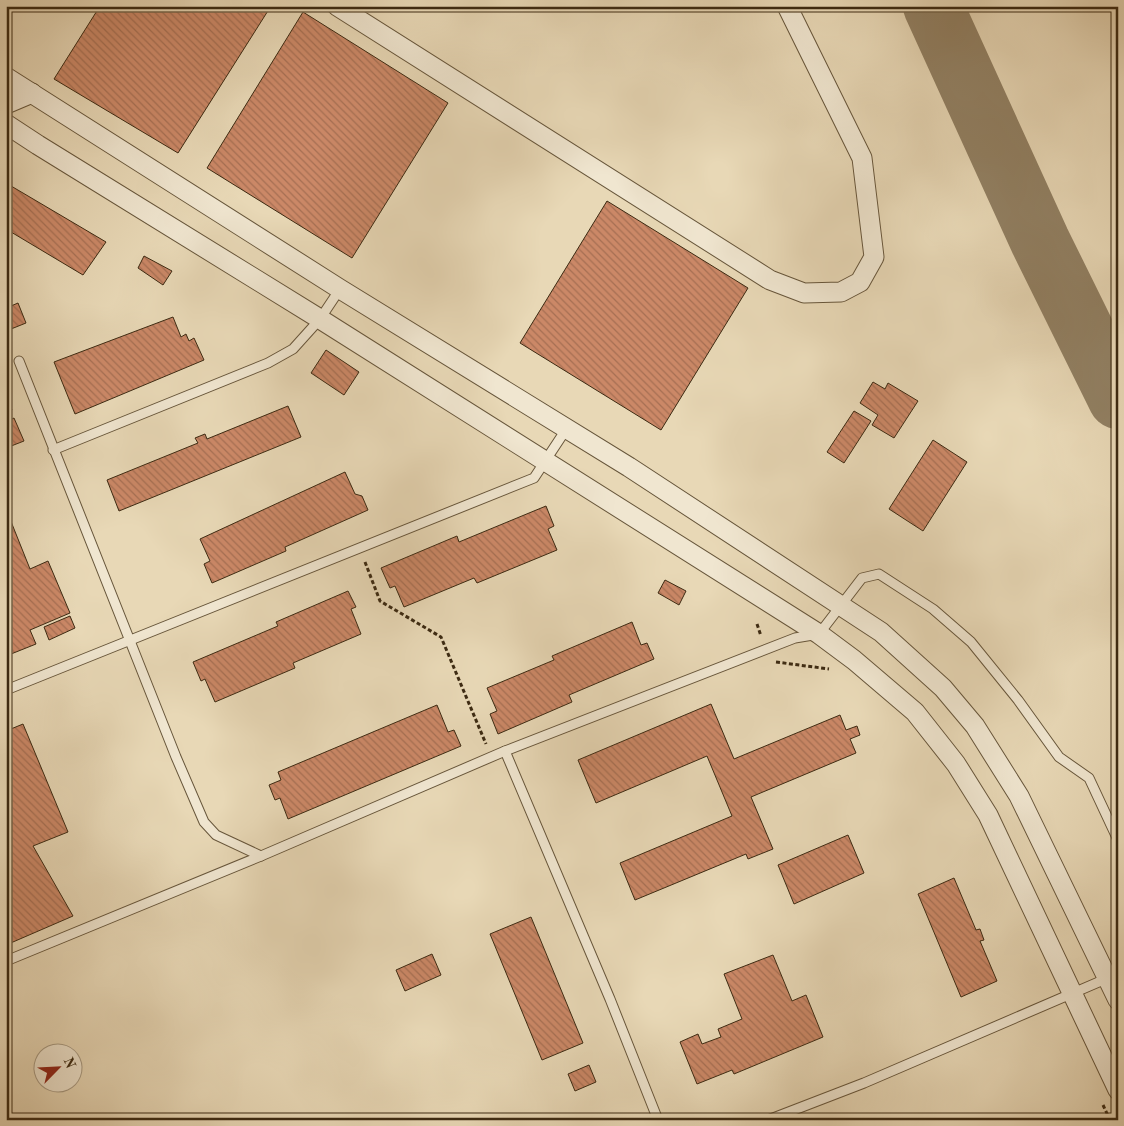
<svg xmlns="http://www.w3.org/2000/svg" width="1124" height="1126" viewBox="0 0 1124 1126" font-family="'Old Standard TT',serif">
<style>
.lines{fill:none;stroke-linecap:round;stroke-linejoin:round}
.taxiway{stroke:#928164;stroke-width:60}
.building{fill:url(#building-back-hatch);stroke:#3c2a12}
.lane-casing{stroke:#67563b;stroke-width:11}
.street-casing{stroke:#67563b;stroke-width:21}
.path{stroke:#3c2a12;stroke-width:3;stroke-dasharray:4 2.5;stroke-linecap:butt}
.lane{stroke:#f0e6d0;stroke-width:9}
.street{stroke:#f0e6d0;stroke-width:19}
</style>
<defs>
<pattern id="building-back-hatch" width="6" height="6" patternUnits="userSpaceOnUse" patternTransform="scale(1.25)"><rect width="6" height="6" fill="#cb8867"/><path d="M-1 5l2 2M0 0l6 6M5-1l2 2" fill="none" stroke="#a66f53"/></pattern>
</defs>
<rect width="100%" height="100%" fill="#e8d8b6"/>
<filter id="stains"><feTurbulence type="fractalNoise" baseFrequency=".004" numOctaves="4"/><feColorMatrix values="0 0 0 0 .2 0 0 0 0 .09 0 0 0 0 .02 0 0 0 .5 -.17"/></filter>
<radialGradient id="worn" r=".72"><stop offset=".6" stop-color="#630" stop-opacity="0"/><stop offset="1" stop-color="#630" stop-opacity=".3"/></radialGradient>
<g class="lines">
<polyline class="taxiway" points="933,6 1040,241 1118,399"/>
</g>
<g class="building">
<polygon points="100,6 271,6 178,153 54,79"/>
<polygon points="303,12 448,103 352,258 207,168"/>
<polygon points="6,183 106,242 83,275 6,229"/>
<polygon points="607,201 748,288 661,430 520,343"/>
<polygon points="144,256 172,271 163,285 138,268"/>
<polygon points="6,298 11,306 18,303 26,323 6,331"/>
<polygon points="173,317 181,337 186,334 189,341 194,338 204,360 75,414 54,362"/>
<polygon points="326,350 359,372 344,395 311,373"/>
<polygon points="873,382 885,389 888,383 918,401 894,438 872,425 878,415 860,403"/>
<polygon points="6,397 12,410 8,411 12,419 14,418 24,441 6,448"/>
<polygon points="288,406 301,437 119,511 107,480 198,443 195,438 205,434 207,439"/>
<polygon points="854,411 871,421 844,463 827,452"/>
<polygon points="933,440 967,462 923,531 889,509"/>
<polygon points="345,472 355,494 362,496 368,510 285,547 286,551 212,583 204,564 210,561 200,539"/>
<polygon points="546,506 554,526 548,529 557,550 477,583 474,578 404,607 395,586 390,588 381,568 457,536 459,542"/>
<polygon points="8,514 30,569 48,561 70,613 30,630 36,644 6,656"/>
<polygon points="665,580 686,591 679,605 658,593"/>
<polygon points="348,591 356,607 351,609 361,634 293,663 295,668 215,702 205,679 201,681 193,662 278,626 276,622"/>
<polygon points="70,616 75,628 49,640 44,627"/>
<polygon points="632,622 641,645 647,643 654,659 569,695 572,702 498,734 490,714 497,711 487,688 554,660 552,656"/>
<polygon points="711,704 734,759 840,715 846,730 857,726 860,735 850,739 856,753 751,797 773,849 748,859 746,854 635,900 620,863 732,816 707,756 596,803 578,760"/>
<polygon points="437,705 448,732 454,730 461,746 288,819 280,798 275,800 269,785 281,780 278,772"/>
<polygon points="23,724 68,832 33,846 73,916 6,945 6,731"/>
<polygon points="848,835 864,873 794,904 778,865"/>
<polygon points="954,878 976,930 980,929 984,940 980,941 997,981 961,997 918,894"/>
<polygon points="531,917 583,1043 542,1060 490,934"/>
<polygon points="432,954 441,975 405,991 396,970"/>
<polygon points="773,955 792,1001 806,995 823,1037 734,1074 732,1070 697,1084 680,1042 698,1034 702,1044 721,1037 718,1029 742,1019 724,974"/>
<polygon points="589,1065 596,1082 575,1091 568,1074"/>
</g>
<g class="lines">
<g class="lane-casing">
<g id="lane">
<polyline points="19,361 176,757 204,822 216,835 261,856"/>
<polyline points="53,450 268,363 293,349 320,319 340,289"/>
<polyline points="6,690 534,478 567,428"/>
<polyline points="505,751 610,999 658,1120"/>
<polyline points="6,961 261,856 505,751 795,638 819,634 862,578 879,574 933,609 971,642 1018,700 1059,757 1089,778 1118,840"/>
<polyline points="768,1120 864,1083 1108,978"/>
</g>
</g>
<g class="street-casing">
<g id="street">
<polyline points="337,6 770,280 804,293 841,292 860,282 874,257 862,158 787,6"/>
<polyline points="6,77 340,289 629,467 881,632 943,688 975,726 1019,796 1118,1000"/>
<polyline points="6,104 32,93"/>
<polyline points="6,124 38,145 320,319 819,634 854,660 915,712 956,764 988,815 1118,1090"/>
</g>
</g>
<g class="path">
<polyline points="365,562 380,601 441,637 486,744"/>
<polyline points="757,624 761,636"/>
<polyline points="776,662 829,669"/>
<polyline points="1103,1105 1110,1120"/>
</g>
<use href="#lane" class="lane"/>
<use href="#street" class="street"/>
</g>
<rect width="1124" height="1126" fill="none" stroke="#e8d8b6" stroke-width="25"/>
<rect x="8" y="8" width="1109" height="1111" fill="none" stroke="#3c2a12" stroke-width="2.5"/>
<rect x="12" y="12" width="1099" height="1101" fill="none" stroke="#3c2a12"/>
<g transform="translate(58 1068) rotate(66)"><circle r="24" fill="#f0e6d0" stroke="#a89b84"/>
<path d="M0-4L9 19L0 12L-9 19Z" fill="#8f2418"/>
<text y="-8" font-size="14" font-weight="bold" text-anchor="middle" fill="#3c2a12">N</text>
</g>
<rect width="100%" height="100%" filter="url(#stains)"/>
<rect width="100%" height="100%" fill="url(#worn)"/>
</svg>
